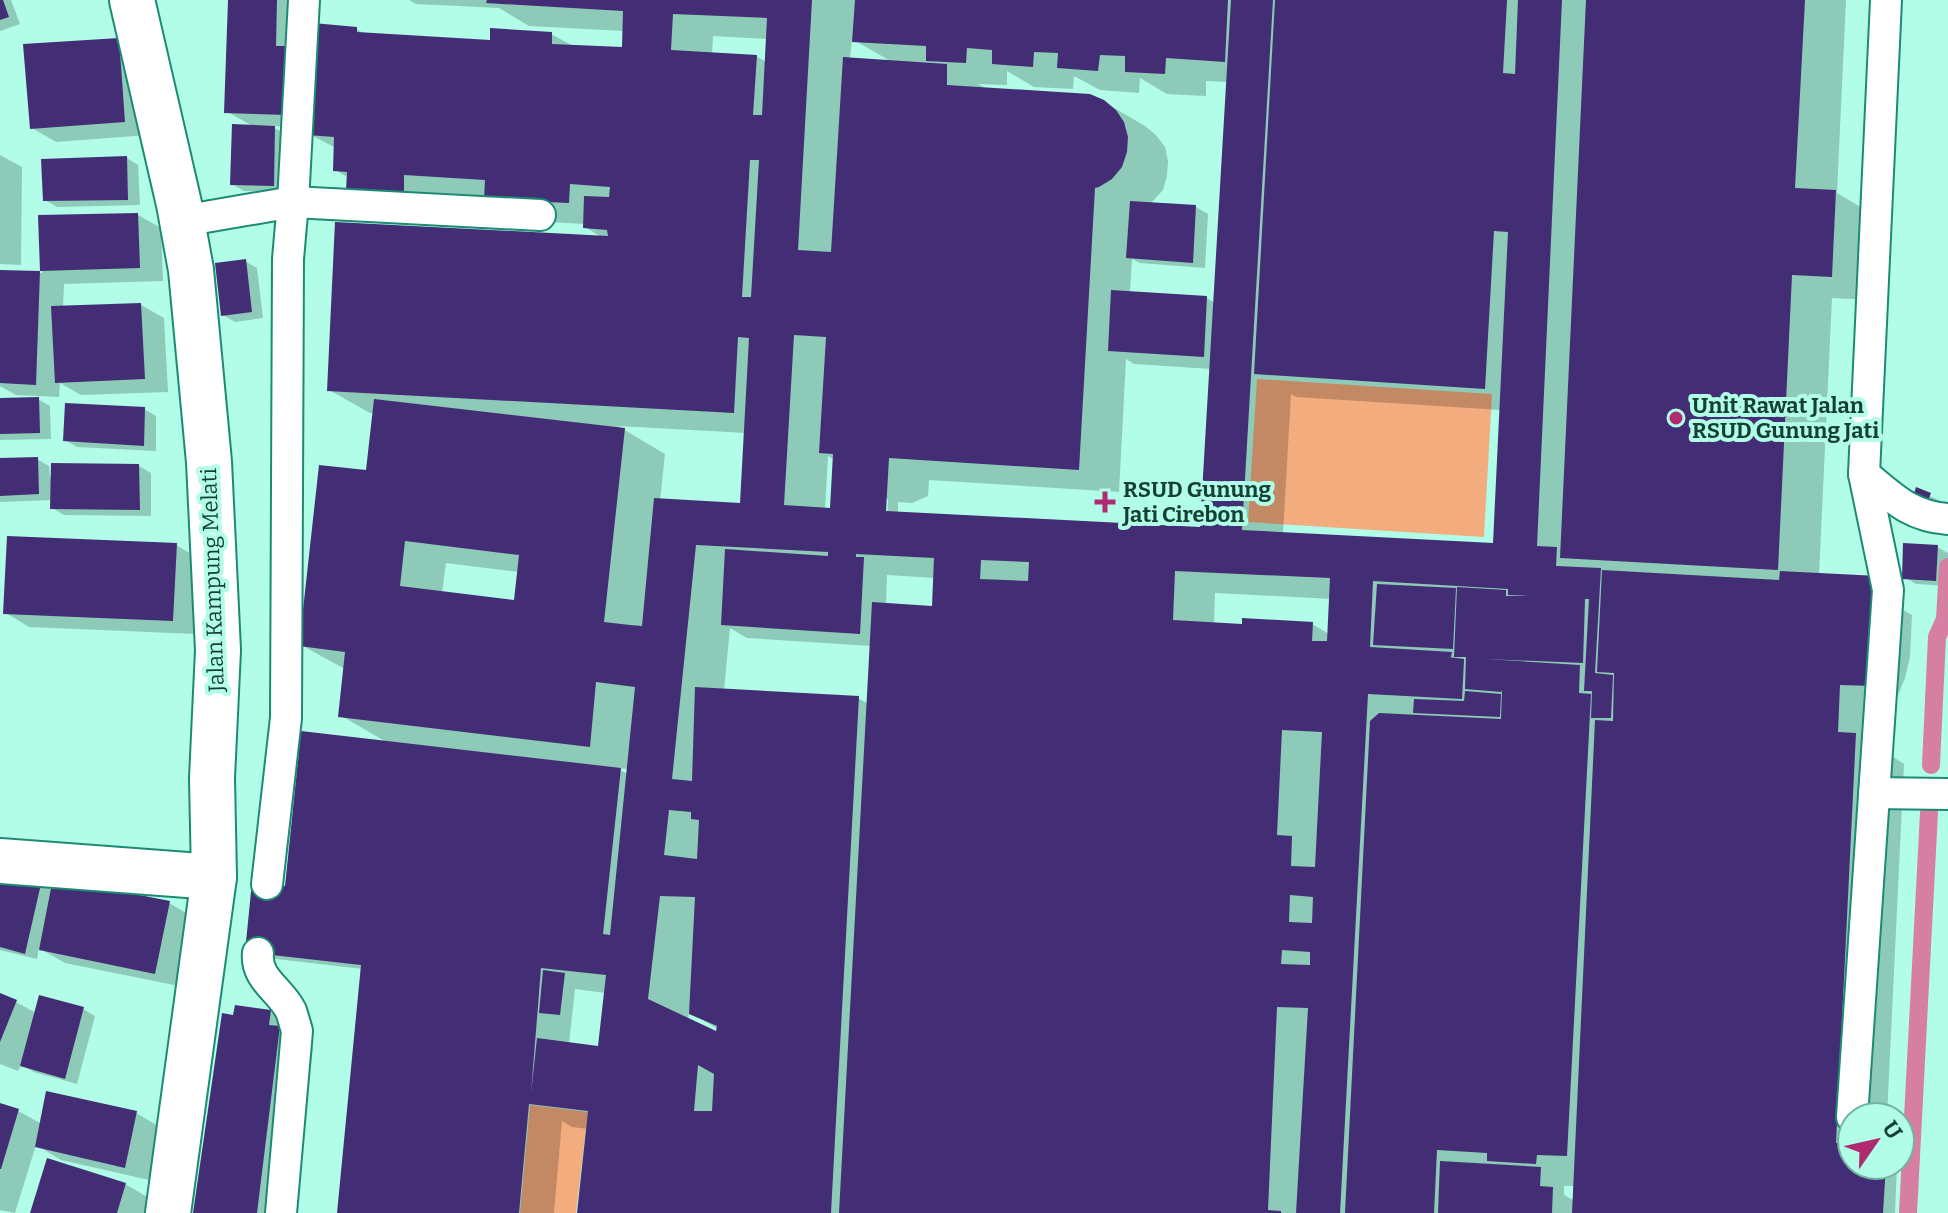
<svg xmlns="http://www.w3.org/2000/svg" width="1948" height="1213" viewBox="0 0 1948 1213" font-family="Bitter,serif">
<style>
.green{fill:#f3ac7e}
.shadow{fill:#0003;fill-rule:evenodd}
.lines{fill:none;stroke-linecap:round;stroke-linejoin:round}
.stream{stroke:#d77ea3;stroke-width:18}
.building{fill:#432e75;fill-rule:evenodd}
.lane-casing{stroke:#1d8b73;stroke-width:34}
.street-casing{stroke:#1d8b73;stroke-width:48}
.lane{stroke:#fff;stroke-width:30}
.street{stroke:#fff;stroke-width:44}
.poi-dot{fill:#b02a70;stroke:#b1fde7;stroke-width:3}
.labels{text-anchor:middle;stroke-width:8;stroke-linejoin:round;paint-order:stroke}
.poi-label{font-size:22px;font-weight:bold;fill:#153f35;stroke:#b1fde7;text-anchor:start}
.street-label{font-size:22px;fill:#153f35;stroke:#b1fde7}
</style>
<rect width="100%" height="100%" fill="#b1fde7"/>
<g class="green">
<polygon points="1257,379 1492,394 1484,537 1248,522"/>
<polygon points="530,1105 588,1112 576,1213 520,1213"/>
</g>
<g class="shadow">
<polygon points="0,0 11,0 20,24 0,31"/>
<path d="M230 0H286L301 9 300 55 356 29 367 35 492 42 551 34 575 47 623 49 624 31 529 26 499 8 416 4 409 0H1846L1837 193 1876 216 1873 300 1832 298 1819 575 1888 601 1912 615 1910 657 1905 678 1894 705 1887 753 1904 764 1887 1117H1852V1165H1897L1895 1213H579L588 1129 572 1127 562 1121 554 1213H340L363 969 259 957 286 888 388 743 340 715 345 669 301 645 368 473 374 413H370L329 390 603 238 585 227V224L444 217 349 178 335 170 336 148 309 134 310 128 271 126 287 135 285 192 244 191 232 184 254 127 226 111ZM713 36 767 39 766 62 756 56 712 54ZM852 39 892 62 850 59ZM1007 71 1034 87 1073 89 1074 76 1100 90 1139 93 1140 78 1167 94 1206 96V81L1228 82 1215 303 1207 298 1130 293 1132 259 1140 263 1205 268 1208 214 1196 207 1150 204 1163 190 1167 176 1168 161 1165 147 1156 135 1145 126 1104 102 988 89 978 84 1007 85ZM1126 359 1134 364 1211 369 1202 529 898 513V502L912 503 928 496 929 480 1119 492ZM1291 394 1296 397 1501 410 1495 545 1283 534ZM618 426 746 433 742 505 660 501 665 454ZM828 456 835 460 832 510 825 509ZM884 499H888L887 521H883ZM446 563 519 572 516 603 442 593ZM887 575 935 578 934 608 886 605ZM1215 593 1331 599 1329 634 1312 624 1214 625ZM730 628 747 638 871 646 868 704 858 698 724 690ZM616 768 629 769 628 774ZM575 989 606 993 600 1048 569 1044ZM689 1012 718 1029 717 1034 688 1020ZM1564 1186H1575V1201L1564 1195Z"/>
<polygon points="118,40 142,54 148,135 56,142 32,128"/>
<polygon points="0,155 22,167 21,265 0,264"/>
<polygon points="127,158 138,165 140,205 57,207 45,200"/>
<polygon points="138,215 161,228 163,281 64,284 63,307 141,305 164,318 168,392 81,395 60,383 59,397 16,395 0,386 0,272 42,273 40,217"/>
<polygon points="245,261 257,268 263,318 235,322 223,315"/>
<polygon points="34,397 50,406 51,439 0,440 0,400 34,399"/>
<polygon points="144,409 156,416 156,451 77,447 65,440"/>
<polygon points="37,459 49,466 50,477 139,466 151,473 151,516 64,515 52,508 53,500 0,502 0,460"/>
<polygon points="1918,490 1942,502 1938,514"/>
<polygon points="176,545 200,559 196,634 29,627 6,613"/>
<polygon points="1937,547 1948,553 1948,586 1916,584 1904,577"/>
<polygon points="5,868 169,903 193,917 179,986 65,963 39,948 37,959 0,950 0,890"/>
<polygon points="0,996 16,1002 36,1013 83,1009 95,1016 77,1084 34,1072 21,1065 18,1071 0,1064"/>
<polygon points="271,1012 304,1031 303,1041 313,1047 293,1213 196,1213 235,1017"/>
<polygon points="0,1105 18,1111 42,1124 136,1113 160,1127 149,1180 61,1160 36,1145 15,1213 0,1210"/>
<polygon points="125,1184 149,1198 145,1213 32,1213"/>
</g>
<g class="lines">
<g class="stream">
<polyline points="1931,765 1937,637 1945,619 1948,567"/>
<polyline points="1908,1213 1929,813"/>
</g>
</g>
<g class="building">
<polygon points="0,0 3,0 9,17 0,20"/>
<polygon points="228,0 277,0 276,46 289,46 286,115 224,113"/>
<path d="M487 0H812L798 250 831 252 843 57 947 64V85L1090 94 1104 100 1116 110 1124 122 1128 137 1127 152 1122 167 1112 179 1099 187 1095 188 1079 470 889 458 886 511 1200 527 1231 0H1273L1242 530 1493 543 1508 232 1494 231 1485 389 1254 374 1275 0H1507L1503 73 1515 74 1518 0H1562L1537 546 1557 547 1556 566 1601 568 1595 673 1613 675 1611 718H1591L1592 691H1584L1589 599H1585L1583 663 1485 659 1580 665 1579 693 1591 694 1567 1156 1537 1155 1536 1164 1487 1161V1153L1437 1150 1434 1213H1345L1370 721 1379 713 1501 719 1502 690 1501 692 1465 689 1466 657H1454L1457 587 1506 590V596H1529L1508 595V589L1373 581 1370 647 1452 652 1451 657H1448L1464 659V661L1462 699 1368 694 1340 1213H1296L1308 1008 1277 1007 1268 1210 1281 1211V1213H839L872 602 932 606 934 558 856 554V557H864L860 634 721 625 725 549 828 556V552L696 545 672 779 692 781 695 687 859 696 831 1213H577L588 1111 529 1104 519 1213H337L361 965 245 952 252 882 285 886 301 731 621 768 603 934 610 935 635 687 596 682 590 747 338 717 345 652 299 646 319 465 366 470 374 399 625 428 604 622 630 625 642 626 654 498 740 503 749 338 738 337 734 413 327 391 335 222 608 236 607 230 583 228 584 196 609 197 610 187 570 184 569 203 484 199 485 180 404 175V194L346 191 347 172 333 171 334 137 307 135 313 23 357 27V32L490 40V28L552 32V44L622 47 623 11 486 3ZM673 14 767 18 762 115H753L757 55 671 50ZM750 160H759L751 297H742ZM794 335 826 337 819 453 833 454 830 508 784 505ZM405 541 519 555 514 600 400 586ZM981 560 1029 562 1028 581 980 579ZM1175 571 1330 578 1327 641H1312L1313 622 1242 618V624L1173 620ZM1282 730 1322 732 1315 867 1291 866 1292 836 1277 835ZM669 810 691 812V819L699 820 697 859 664 855ZM1290 895 1313 897 1312 923 1289 922ZM660 896 695 897 689 1014 717 1026 716 1031 648 999ZM1282 950 1310 952V965L1281 964ZM541 968 606 975 598 1046 537 1038 531 1093ZM698 1065 714 1074 712 1111H694Z"/>
<polygon points="855,0 1228,0 1225,62 1166,58 1165,74 1125,72 1125,56 1100,55 1098,71 1057,68 1058,53 1034,52 1033,67 992,64 992,50 967,48 966,63 926,61 926,46 852,42"/>
<polygon points="1586,0 1805,0 1795,188 1836,190 1832,277 1792,275 1778,570 1560,558"/>
<polygon points="119,38 125,122 30,129 23,44"/>
<polygon points="232,124 275,126 274,186 230,185"/>
<polygon points="127,156 128,200 43,201 41,159"/>
<polygon points="1130,201 1196,205 1193,263 1126,258"/>
<polygon points="138,213 140,268 40,271 38,215"/>
<polygon points="246,259 252,312 221,316 215,263"/>
<polygon points="0,270 40,271 36,385 0,383"/>
<polygon points="1111,290 1207,296 1204,357 1108,351"/>
<polygon points="141,303 145,379 55,383 51,306"/>
<polygon points="39,397 40,433 0,434 0,398"/>
<polygon points="65,403 145,407 144,446 63,441"/>
<polygon points="38,457 39,494 0,496 0,458"/>
<polygon points="51,463 139,464 140,510 50,509"/>
<polygon points="1916,487 1931,493 1925,508 1911,503"/>
<polygon points="7,536 177,543 173,621 3,614"/>
<polygon points="1903,543 1938,545 1936,581 1902,579"/>
<polygon points="1602,570 1779,580 1780,571 1878,576 1873,686 1840,685 1838,732 1856,733 1836,1143 1852,1143 1852,1165 1886,1165 1883,1213 1572,1213 1595,720 1613,721 1614,673 1597,672"/>
<polygon points="1377,584 1456,588 1453,649 1373,645"/>
<polygon points="1465,691 1501,694 1500,717 1413,713 1414,699 1464,701"/>
<polygon points="43,875 25,954 0,947 0,881"/>
<polygon points="53,878 170,901 155,974 39,950"/>
<polygon points="543,970 565,973 560,1015 539,1013"/>
<polygon points="0,993 17,1000 0,1042"/>
<polygon points="39,995 84,1007 65,1079 20,1066"/>
<polygon points="235,1005 271,1010 269,1025 280,1026 257,1213 193,1213 222,1013 233,1015"/>
<polygon points="46,1091 137,1111 125,1168 35,1147"/>
<polygon points="0,1103 19,1109 1,1169 0,1169"/>
<polygon points="47,1158 126,1183 117,1213 30,1213"/>
<polygon points="1440,1161 1541,1167 1540,1186 1553,1187 1552,1213 1438,1213"/>
</g>
<g class="lines">
<g class="lane-casing">
<g id="lane">
<polyline points="182,221 293,202 540,215"/>
<path d="M1864 474C1892 497 1909 516 1948 519"/>
<polyline points="1874,793 1948,794"/>
<polyline points="267,884 286,718 288,259 293,202 304,0"/>
<path d="M258 953C255 979 281 990 291 1011 293 1017 295 1024 297 1031L281 1213"/>
<polyline points="1852,1117 1888,590 1864,474 1886,0"/>
</g>
</g>
<g class="street-casing">
<g id="street">
<polyline points="132,0 179,204 191,270 209,462 218,650 212,778 214,877 168,1213"/>
<polyline points="0,861 214,877"/>
</g>
</g>
<use href="#lane" class="lane"/>
<use href="#street" class="street"/>
</g>
<g class="poi-dot">
<circle cx="1676" cy="418" r="8"/>
<path d="M1101 490h8v8h8v8h-8v8h-8v-8h-8v-8h8z"/>
</g>
<g class="labels">
<g class="poi-label">
<text x="1692" y="413">Unit Rawat Jalan<tspan x="1692" dy="25">RSUD Gunung Jati</tspan></text>
<text x="1123" y="497">RSUD Gunung<tspan x="1123" dy="25">Jati Cirebon</tspan></text>
</g>
<g class="street-label">
<text transform="translate(212 580) rotate(-92)" y="8">Jalan Kampung Melati</text>
</g>
</g>
<g transform="translate(1876 1141) rotate(56)"><circle r="38" fill="#b1fde7" stroke="#73b1a0" stroke-width="2"/>
<path d="M0-6L14 30L0 20L-14 30Z" fill="#b02a70"/>
<text y="-12" font-size="22" font-weight="bold" text-anchor="middle" fill="#153f35">U</text>
</g>
</svg>
